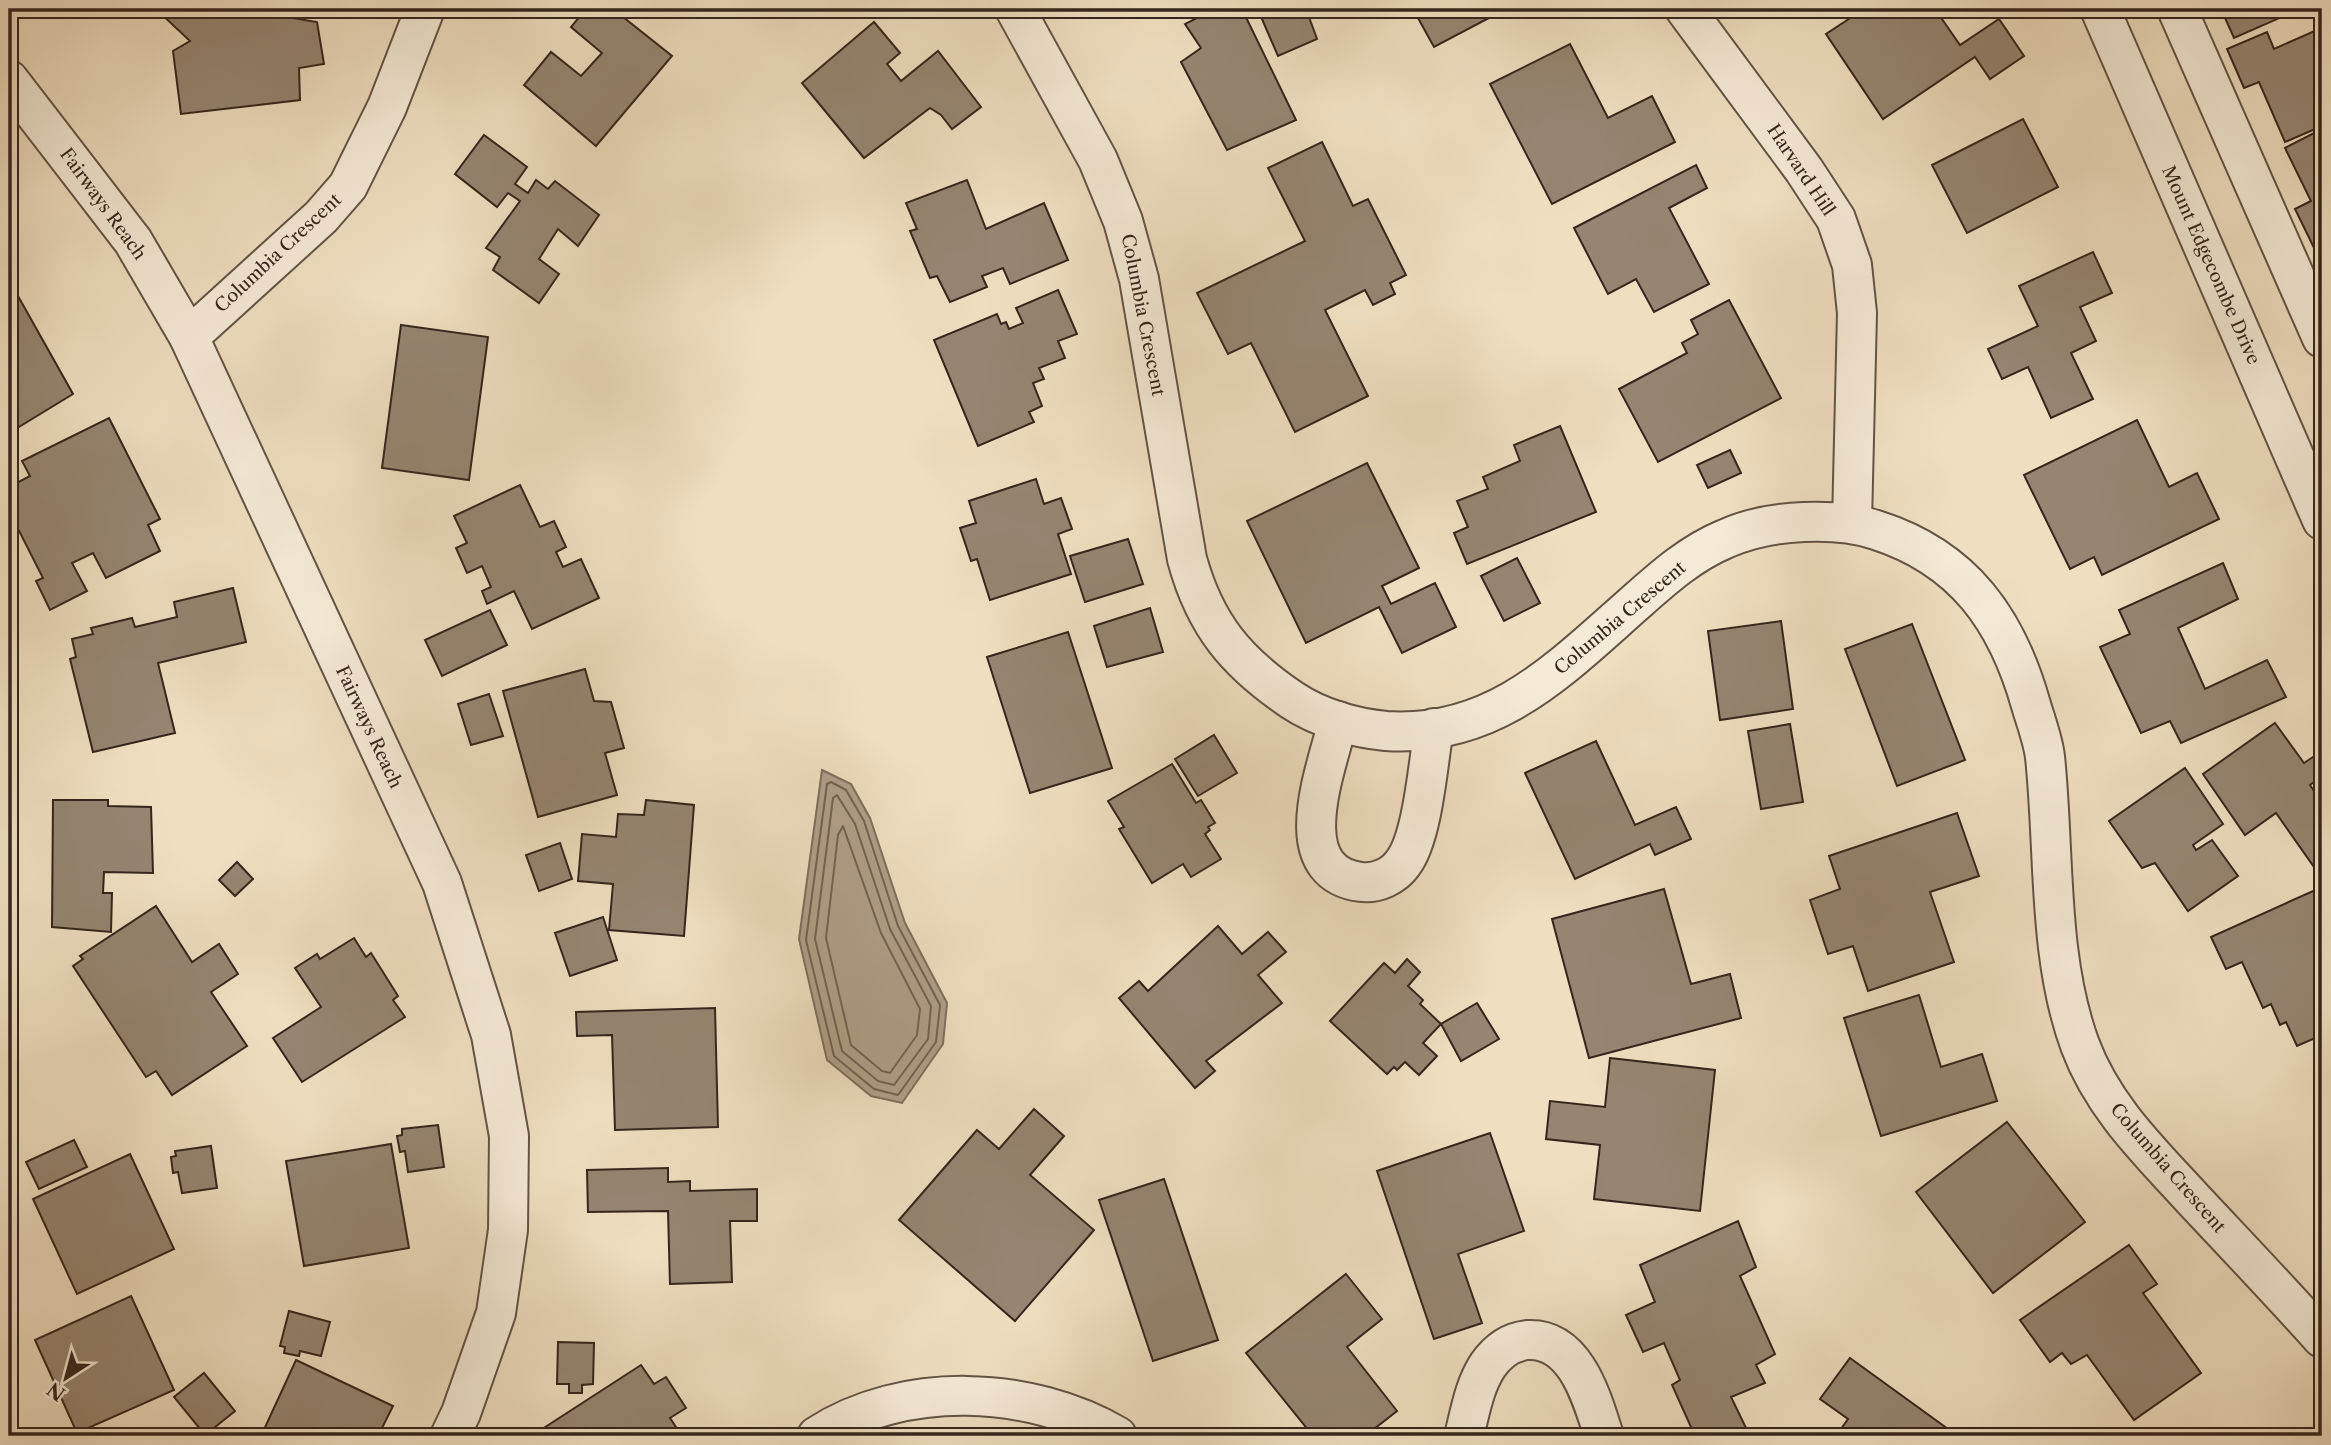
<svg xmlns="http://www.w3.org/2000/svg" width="2331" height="1445" viewBox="0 0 2331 1445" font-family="'Libre Caslon Text',serif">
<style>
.water{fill:#b09f88;stroke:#7f6e5d;stroke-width:2}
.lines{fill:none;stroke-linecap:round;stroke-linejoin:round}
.shore{stroke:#736252;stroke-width:2}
.building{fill:#968571;stroke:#36251c;stroke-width:2}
.minor-casing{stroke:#645345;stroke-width:42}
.tertiary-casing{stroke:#645345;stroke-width:42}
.minor{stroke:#f5ead6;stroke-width:38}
.tertiary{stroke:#f5ead6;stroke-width:38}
.labels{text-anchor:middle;stroke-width:7;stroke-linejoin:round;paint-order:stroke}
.street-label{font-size:18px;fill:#36251c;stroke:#f5ead6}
</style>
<rect width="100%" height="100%" fill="#efdec0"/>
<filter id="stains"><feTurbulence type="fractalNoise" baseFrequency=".00286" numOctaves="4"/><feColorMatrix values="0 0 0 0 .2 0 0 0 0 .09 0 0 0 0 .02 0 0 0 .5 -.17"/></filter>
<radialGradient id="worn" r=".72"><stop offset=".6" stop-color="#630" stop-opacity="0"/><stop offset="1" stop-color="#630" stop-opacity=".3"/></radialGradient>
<polygon class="water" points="822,770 851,784 870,818 905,923 947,1003 943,1044 902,1103 871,1096 827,1060 799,939"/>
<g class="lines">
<g class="shore">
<polygon points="831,782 846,790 864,821 898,926 940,1005 936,1042 898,1095 874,1089 834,1056 806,940 827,784"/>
<polygon points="837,795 855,824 890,929 931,1006 928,1039 894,1085 878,1081 842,1051 815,939 833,798"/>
<polygon points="843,826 881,933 920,1009 917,1035 890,1073 882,1071 851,1045 826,938 838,835"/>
</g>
</g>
<g class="building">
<polygon points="156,9 239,9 317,22 324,64 299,68 300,100 181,114 173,51 190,41"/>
<polygon points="586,9 613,9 672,56 596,146 524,85 551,52 581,76 602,53 571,27"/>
<polygon points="1214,9 1242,9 1296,120 1227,150 1181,62 1201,48 1185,24"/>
<polygon points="1268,9 1306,9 1317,39 1278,56 1259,12"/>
<polygon points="1413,9 1506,9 1434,47"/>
<polygon points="1864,9 1935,9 1960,45 1999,19 2024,56 1990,79 1975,57 1883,119 1826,34"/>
<polygon points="2221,9 2300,9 2234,38"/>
<polygon points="874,22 900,53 887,64 901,81 938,51 981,107 952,129 941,115 930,108 864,158 802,83"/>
<polygon points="2319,29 2322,37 2322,126 2285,142 2259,82 2244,88 2227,49 2267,32 2274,49"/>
<polygon points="1570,44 1608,118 1652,96 1675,142 1552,204 1490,84"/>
<polygon points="2023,119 2058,187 1967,233 1932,165"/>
<polygon points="2322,129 2322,244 2314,248 2295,209 2311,201 2285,148"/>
<polygon points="484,135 527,167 515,184 528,193 536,180 548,189 555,181 599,215 578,246 558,229 539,259 559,274 539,303 493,270 500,257 486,248 520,201 508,193 497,207 455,174"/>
<polygon points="1322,142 1353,206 1368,199 1406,275 1390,283 1395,294 1373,305 1365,290 1325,310 1368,396 1295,432 1251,343 1228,354 1197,293 1305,241 1268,168"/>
<polygon points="1696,165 1707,188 1669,208 1709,284 1654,312 1636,279 1608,294 1574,228"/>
<polygon points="967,180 986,229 1044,203 1068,260 1010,284 1003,268 982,276 987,287 950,302 937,276 930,278 910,231 917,229 906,203"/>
<polygon points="2093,252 2112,293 2080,307 2096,341 2071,353 2093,399 2051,418 2028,367 2002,379 1988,349 2038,326 2019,286"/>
<polygon points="9,280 73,394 9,433"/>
<polygon points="1058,290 1077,334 1058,341 1065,358 1039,368 1044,379 1033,383 1042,406 1029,412 1034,422 978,446 934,340 997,314 1001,324 1006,322 1009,329 1023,323 1016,308"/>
<polygon points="1729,300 1781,398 1658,462 1619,389 1687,353 1682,343 1698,334 1691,320"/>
<polygon points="401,325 488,337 469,480 382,468"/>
<polygon points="109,418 160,519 148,525 160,551 106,578 93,553 72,563 87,591 50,610 36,581 43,578 9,511 9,487 30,476 22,461"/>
<polygon points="2137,420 2169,487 2197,473 2219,519 2102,575 2094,557 2070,569 2024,475"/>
<polygon points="1560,426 1596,512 1467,564 1454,533 1468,527 1457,501 1488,489 1483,477 1520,461 1514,445"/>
<polygon points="1730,450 1741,473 1708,488 1697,465"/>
<polygon points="1367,463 1419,568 1382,586 1391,604 1435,583 1456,627 1402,653 1379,607 1306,643 1247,521"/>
<polygon points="1036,479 1044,504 1061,498 1072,529 1058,534 1071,574 990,600 977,559 971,561 960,528 976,523 969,501"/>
<polygon points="520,485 540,527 554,521 566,547 556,552 563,567 581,559 599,598 532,629 514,591 487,604 482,591 491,587 482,566 467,573 456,548 467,543 454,516"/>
<polygon points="1128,539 1143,584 1085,602 1070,556"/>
<polygon points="1517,558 1540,603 1504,621 1481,576"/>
<polygon points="2223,563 2238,599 2178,628 2205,689 2267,660 2286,697 2181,743 2170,721 2141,733 2100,647 2130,634 2119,610"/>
<polygon points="233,588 246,642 158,663 175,733 93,752 70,659 76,657 72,639 93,634 91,628 132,618 135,627 177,617 174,602"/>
<polygon points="1150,608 1163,652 1107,667 1094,626"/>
<polygon points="490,610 507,645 442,676 425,640"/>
<polygon points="1781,621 1793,709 1720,720 1708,631"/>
<polygon points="1912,624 1965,760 1897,786 1845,649"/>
<polygon points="1068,632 1112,768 1030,793 987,657"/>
<polygon points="585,669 594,701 611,702 624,748 605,753 617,795 538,817 503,691"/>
<polygon points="489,694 503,736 471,745 458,704"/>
<polygon points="2275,723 2304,763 2322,751 2322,776 2310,785 2322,803 2322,861 2314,867 2276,813 2245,835 2203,774"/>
<polygon points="1790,724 1803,802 1761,809 1748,731"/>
<polygon points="1214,735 1237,773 1198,796 1175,759"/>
<polygon points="1596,741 1635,825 1676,807 1691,839 1655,855 1650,844 1575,879 1525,773"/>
<polygon points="1172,764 1196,803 1201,800 1215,823 1208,827 1210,830 1205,834 1221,859 1191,877 1183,864 1152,883 1119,829 1124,827 1108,801"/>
<polygon points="2185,768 2223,824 2193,845 2196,850 2212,840 2238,876 2188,911 2155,863 2142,868 2109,821"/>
<polygon points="53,800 108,800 108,806 151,807 153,873 104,872 103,893 112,893 111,932 52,927"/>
<polygon points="646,800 694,805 684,936 609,930 613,884 578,881 582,834 616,837 618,814 644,815"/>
<polygon points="1957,813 1979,876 1930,892 1954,962 1868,991 1853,946 1828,954 1810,900 1840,889 1829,856"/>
<polygon points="560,843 572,879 539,891 526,855"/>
<polygon points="237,862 253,879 235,896 219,880"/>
<polygon points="2322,887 2322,948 2314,952 2322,970 2322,1035 2297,1046 2286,1022 2280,1025 2271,1004 2263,1008 2242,962 2226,969 2211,937"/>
<polygon points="1664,889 1691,984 1730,974 1741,1018 1589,1058 1552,919"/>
<polygon points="156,906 192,962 219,944 238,974 211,992 247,1046 172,1095 156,1071 146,1077 73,966 83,959 80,956"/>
<polygon points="603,917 617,960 570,976 555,933"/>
<polygon points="1218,926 1242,954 1268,932 1286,952 1258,975 1282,1003 1206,1061 1215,1071 1195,1088 1119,998 1139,981 1148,991"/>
<polygon points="354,938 366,957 371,953 398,996 393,1000 405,1017 302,1082 273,1038 321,1007 295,968 317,954 320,959"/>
<polygon points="1407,959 1420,972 1408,986 1423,1000 1420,1004 1441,1024 1423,1043 1437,1056 1419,1075 1405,1062 1397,1070 1394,1067 1387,1074 1330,1021 1384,963 1395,973"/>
<polygon points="1919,995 1941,1067 1982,1054 1997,1101 1881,1136 1844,1018"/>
<polygon points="1477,1003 1499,1039 1461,1061 1441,1024"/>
<polygon points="715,1008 718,1127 615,1130 612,1035 577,1036 576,1012"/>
<polygon points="1610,1058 1715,1070 1700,1211 1594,1199 1600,1145 1546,1139 1550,1101 1605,1107"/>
<polygon points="1034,1109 1064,1136 1030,1175 1094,1230 1015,1321 899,1220 977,1130 999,1149"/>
<polygon points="2007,1122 2085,1222 1993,1293 1916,1192"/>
<polygon points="438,1125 444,1167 408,1172 405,1151 400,1152 397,1136 402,1135 402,1129"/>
<polygon points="1490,1133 1524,1231 1458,1254 1482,1323 1434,1339 1377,1171"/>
<polygon points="74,1140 87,1167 39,1189 26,1162"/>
<polygon points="391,1144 409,1248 304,1266 286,1161"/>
<polygon points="211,1146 217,1188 182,1193 178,1172 173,1173 171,1157 176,1156 175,1151"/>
<polygon points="130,1154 174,1249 77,1294 33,1199"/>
<polygon points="668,1168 668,1182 690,1181 690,1191 757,1189 757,1221 730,1221 732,1282 670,1284 668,1211 588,1212 587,1170"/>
<polygon points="1164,1179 1218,1340 1153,1361 1099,1200"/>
<polygon points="1738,1221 1756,1267 1740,1276 1775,1354 1756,1365 1765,1383 1731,1397 1748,1432 1739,1436 1695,1436 1672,1385 1680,1380 1664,1343 1643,1352 1626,1315 1655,1302 1640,1265"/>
<polygon points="2129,1245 2157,1284 2143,1293 2201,1373 2134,1420 2087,1355 2071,1364 2062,1353 2050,1362 2020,1320"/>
<polygon points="1346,1274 1382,1319 1347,1347 1397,1411 1365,1436 1313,1436 1246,1353"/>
<polygon points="131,1296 174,1390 77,1433 35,1340"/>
<polygon points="289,1311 330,1322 321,1356 300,1351 299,1356 284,1353 285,1347 280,1346"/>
<polygon points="558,1342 594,1343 593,1384 582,1385 582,1393 569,1393 569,1384 557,1384"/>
<polygon points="1850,1358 1948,1429 1943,1436 1836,1436 1848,1419 1820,1399"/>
<polygon points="296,1360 393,1406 378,1436 261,1436"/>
<polygon points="641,1365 654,1384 666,1377 686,1408 670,1418 682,1436 538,1436 536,1433"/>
<polygon points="204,1373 235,1411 205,1435 174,1397"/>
</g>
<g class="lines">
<g class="minor-casing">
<g id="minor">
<path d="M1015 9 1098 160 1123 221 1139 279 1187 559C1205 625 1236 662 1292 700 1319 718 1354 728 1386 731 1495 738 1561 668 1636 602 1663 578 1691 553 1725 539 1749 528 1778 523 1804 522 1829 521 1852 522 1876 530 1964 558 2007 620 2031 705 2036 722 2043 740 2045 757 2055 851 2047 955 2080 1045 2103 1107 2149 1151 2192 1198 2236 1245 2280 1291 2322 1338"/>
<polyline points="1685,9 1804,170 1836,219 1852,265 1857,313 1852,523"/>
<polyline points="2177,9 2322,338"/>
<polyline points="9,80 133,241 189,337 442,883 491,1035 509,1136 508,1230 496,1313 461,1413 450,1436"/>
<polyline points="189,337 321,217 348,186 387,107 425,9"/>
<path d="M1338 721C1327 768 1284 872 1361 882 1377 884 1394 876 1403 863 1423 837 1428 763 1434 728"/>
<path d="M817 1436C903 1380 1030 1385 1117 1436"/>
<path d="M1464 1436C1470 1413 1474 1386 1488 1365 1497 1352 1510 1342 1527 1340 1576 1337 1592 1399 1604 1436"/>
</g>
</g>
<g class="tertiary-casing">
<polyline id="tertiary" points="2100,9 2322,520"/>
</g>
<use href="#minor" class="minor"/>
<use href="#tertiary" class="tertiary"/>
</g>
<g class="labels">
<g class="street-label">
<text transform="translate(1801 170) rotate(56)" y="6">Harvard Hill</text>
<text transform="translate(103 204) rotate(54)" y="6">Fairways Reach</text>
<text transform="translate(278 253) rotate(-43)" y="6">Columbia Crescent</text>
<text transform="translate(2211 265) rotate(66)" y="6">Mount Edgecombe Drive</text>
<text transform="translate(1143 315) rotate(79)" y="6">Columbia Crescent</text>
<text transform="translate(1620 618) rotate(-40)" y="6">Columbia Crescent</text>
<text transform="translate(369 727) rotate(65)" y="6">Fairways Reach</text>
<text transform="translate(2168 1168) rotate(49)" y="6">Columbia Crescent</text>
</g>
</g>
<rect width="2331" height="1445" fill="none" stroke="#efdec0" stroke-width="35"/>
<rect x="10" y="10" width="2310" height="1424" fill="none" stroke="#36251c" stroke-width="3.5"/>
<rect x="18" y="18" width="2296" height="1410" fill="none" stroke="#36251c" stroke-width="2"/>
<g transform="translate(66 1378) rotate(216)" stroke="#f5ead6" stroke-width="5" paint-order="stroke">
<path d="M0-5L12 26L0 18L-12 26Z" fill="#36251c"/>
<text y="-10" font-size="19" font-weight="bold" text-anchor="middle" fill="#36251c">N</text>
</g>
<rect width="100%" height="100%" filter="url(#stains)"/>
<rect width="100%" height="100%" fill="url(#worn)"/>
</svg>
